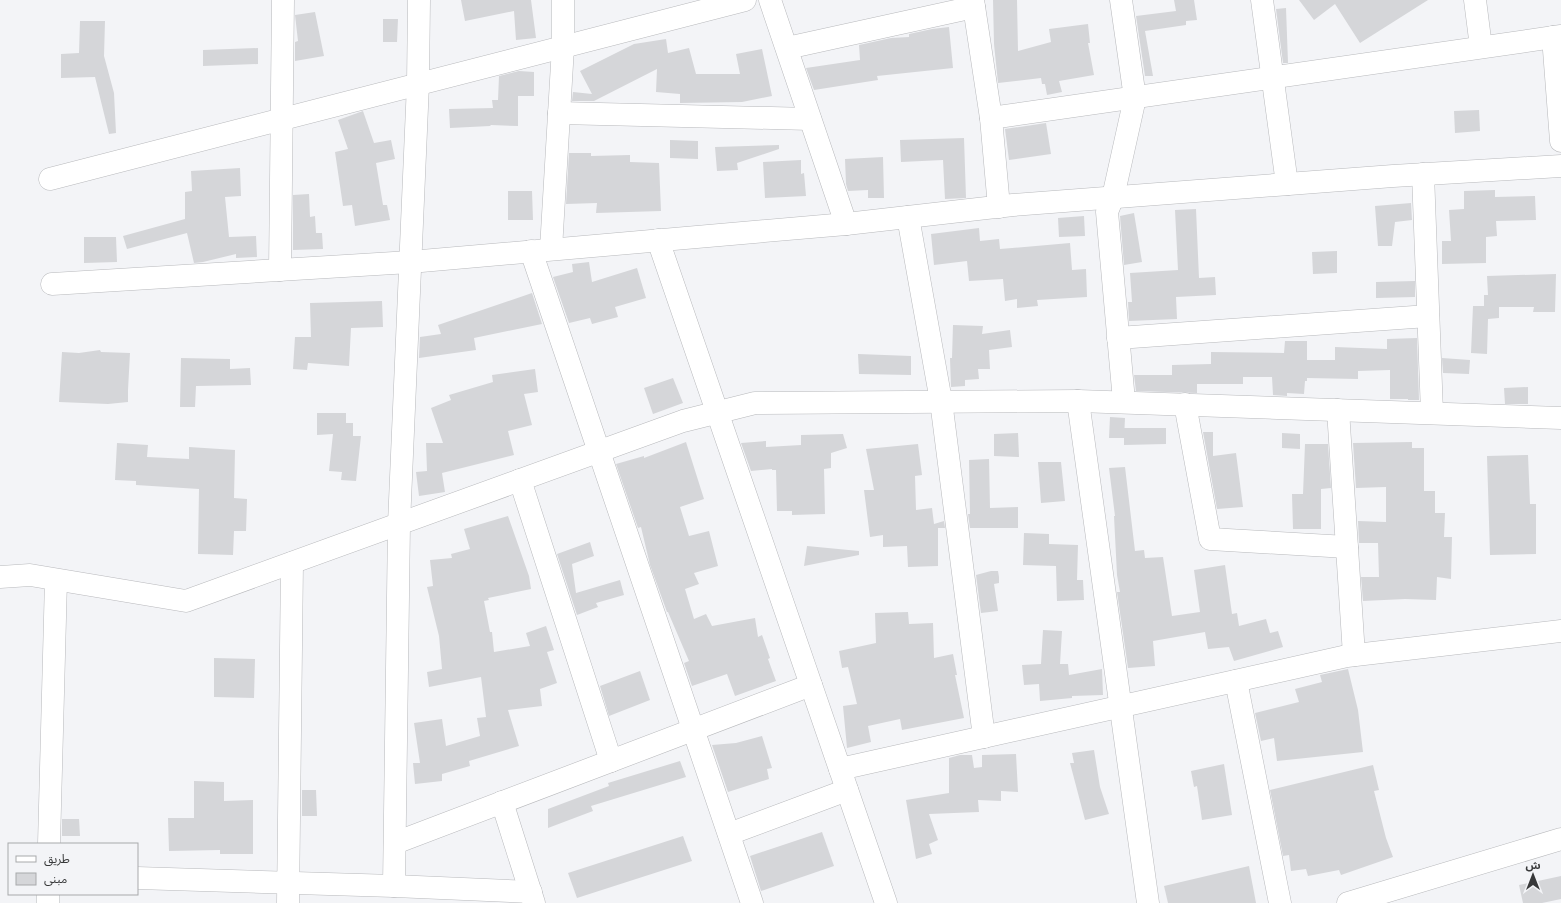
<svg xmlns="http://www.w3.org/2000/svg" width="1561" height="903" viewBox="0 0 1561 903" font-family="Inter,'Noto Sans Arabic',sans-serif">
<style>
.building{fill:#d5d6d9}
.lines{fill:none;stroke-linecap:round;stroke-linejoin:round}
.minor-casing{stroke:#b8b9bc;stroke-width:23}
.minor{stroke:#fff;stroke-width:22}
</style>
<rect width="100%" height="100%" fill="#f3f4f7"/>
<g class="building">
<polygon points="461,0 531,0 536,38 516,40 514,11 465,21"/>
<polygon points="993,0 1017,0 1018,51 1051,42 1049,29 1088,24 1090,43 1088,43 1094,75 1059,81 1062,92 1047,95 1045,84 1042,84 1041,78 998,83 994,44"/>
<polygon points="1174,0 1194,0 1197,20 1186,21 1186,25 1145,31 1153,76 1145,76 1136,16 1176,11"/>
<polygon points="1299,0 1428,0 1360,43 1335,4 1314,20"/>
<polygon points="1286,8 1288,63 1283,63 1276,9"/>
<polygon points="315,12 324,56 295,61 295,42 298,41 295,15"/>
<polygon points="383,19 398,19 397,42 383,42"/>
<polygon points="80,21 105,21 104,56 114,93 116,133 109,134 95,77 61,78 61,54 79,53"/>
<polygon points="949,27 953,68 877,76 878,80 814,90 806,68 860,60 859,45 891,38 909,37 909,34 932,29"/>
<polygon points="666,39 668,53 689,48 696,74 740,74 736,54 762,49 772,96 742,102 680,103 680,94 656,92 657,69 594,101 572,101 573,92 592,94 580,71 634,44"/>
<polygon points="258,48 258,64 203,66 203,50"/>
<polygon points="519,71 534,72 534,96 518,96 518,126 491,125 490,126 450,128 449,109 493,108 492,100 498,100 499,76"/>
<polygon points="1479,110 1480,131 1455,133 1454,111"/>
<polygon points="363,111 374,143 391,140 395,159 376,163 383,205 387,205 390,220 355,226 352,205 343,206 335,152 348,149 338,120"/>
<polygon points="1046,123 1051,154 1009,160 1005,129"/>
<polygon points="964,138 966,198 945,199 943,160 901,162 900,140"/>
<polygon points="670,140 698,141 698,159 670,158"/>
<polygon points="779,145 779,149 737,163 738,170 717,171 715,147"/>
<polygon points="569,153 591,153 591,156 630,155 630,162 659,163 661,211 596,213 597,203 566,204"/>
<polygon points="883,157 884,198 868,198 868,190 848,191 846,184 845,159"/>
<polygon points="801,160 801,174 804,173 806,196 765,198 763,162"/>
<polygon points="240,168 241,196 225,197 229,237 256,236 257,257 236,258 236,254 203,262 194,263 187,233 127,249 123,236 185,219 185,192 192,191 191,171"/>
<polygon points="1495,190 1495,197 1535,196 1536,220 1496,221 1497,236 1486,237 1486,263 1442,264 1442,241 1451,241 1449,210 1464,209 1464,191"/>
<polygon points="508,191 532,191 533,220 508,220"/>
<polygon points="309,194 310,217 315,216 316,233 322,233 323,249 293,250 293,195"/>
<polygon points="1411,203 1412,220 1395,222 1392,246 1378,246 1375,206"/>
<polygon points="1196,209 1199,278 1215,277 1216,295 1176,297 1177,319 1129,321 1128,302 1132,302 1130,273 1178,270 1175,210"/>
<polygon points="1134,213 1142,262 1124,265 1120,216"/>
<polygon points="1084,216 1085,236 1059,237 1058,218"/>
<polygon points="979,228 980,241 999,239 1000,249 1070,243 1072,270 1086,269 1087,297 1037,300 1038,306 1017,308 1017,299 1005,301 1003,279 969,281 967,261 934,265 931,234"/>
<polygon points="84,237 116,237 117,262 84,263"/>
<polygon points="1337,251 1337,273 1313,274 1312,252"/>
<polygon points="589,262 592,282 637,268 646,298 615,307 618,317 592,324 590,318 569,323 553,277 573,272 572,264"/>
<polygon points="1556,274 1555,312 1533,312 1534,307 1499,307 1499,318 1488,319 1487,354 1471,353 1473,306 1484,306 1484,295 1488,295 1487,276"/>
<polygon points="1415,281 1415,297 1376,298 1376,282"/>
<polygon points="532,293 542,324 474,338 476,350 419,358 420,337 441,334 438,325"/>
<polygon points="382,301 383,327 351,328 349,366 308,363 307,370 293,369 295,337 311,337 310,303"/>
<polygon points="953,325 983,326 982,334 1010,330 1012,347 989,350 990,369 978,369 979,379 965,380 965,386 951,387 950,358 952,358"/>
<polygon points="1417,338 1419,400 1408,400 1408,399 1390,399 1390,370 1358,371 1358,379 1307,378 1307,381 1305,381 1304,394 1287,393 1287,396 1273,395 1272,377 1243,377 1243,384 1197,384 1197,393 1136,391 1134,375 1172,375 1172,365 1211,364 1211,352 1284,353 1285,341 1307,341 1307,360 1335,360 1335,347 1387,349 1387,339"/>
<polygon points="100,350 101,352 130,353 128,390 128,402 108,404 59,402 62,352 79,353"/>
<polygon points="858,354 911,356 911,375 859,374"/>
<polygon points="181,358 230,359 230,369 250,368 251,385 196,386 195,407 180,407"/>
<polygon points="1442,358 1470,360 1469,374 1443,373"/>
<polygon points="535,369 538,392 524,394 532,425 508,431 514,455 442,473 445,492 419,496 416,472 427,471 426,443 443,443 431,408 451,400 449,395 493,382 492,375"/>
<polygon points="673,378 683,403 653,414 644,388"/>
<polygon points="1528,387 1528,404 1505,404 1504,388"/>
<polygon points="317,413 346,413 346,423 353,423 353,436 361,436 356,481 341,480 342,472 329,471 333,434 317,435"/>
<polygon points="1110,417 1125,418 1124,438 1109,438"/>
<polygon points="1124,428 1166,428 1166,444 1124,445"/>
<polygon points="1203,432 1213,432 1213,456 1236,453 1243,507 1217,509"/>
<polygon points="1018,433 1019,457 994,456 994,434"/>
<polygon points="1282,433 1300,434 1300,449 1282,448"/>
<polygon points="843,434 847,448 831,453 831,468 824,469 825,514 792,515 792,511 777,511 776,470 772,470 772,469 751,471 741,443 766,441 766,447 801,445 801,435"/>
<polygon points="686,442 704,499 680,507 689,536 709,531 718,566 694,573 699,584 685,589 694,619 706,614 712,626 755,618 758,637 762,635 770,658 768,659 776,681 735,696 727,674 692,686 684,663 689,661 668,612 667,612 650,565 641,527 638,528 616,464 644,456 644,458"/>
<polygon points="1412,442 1412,448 1424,448 1424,491 1435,491 1435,513 1445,513 1444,537 1452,537 1451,579 1437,577 1436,600 1405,599 1363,601 1361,577 1379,577 1378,543 1359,543 1358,521 1386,522 1386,487 1356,488 1353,443"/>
<polygon points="117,443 148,445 147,457 189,459 189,447 235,450 234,498 247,499 246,531 234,531 233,555 198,554 199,489 136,485 136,481 115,480"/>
<polygon points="918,444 922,475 915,476 916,510 932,508 934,524 944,521 945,528 938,528 938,566 908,567 907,546 883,547 883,535 870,537 864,490 874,490 866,449"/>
<polygon points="1305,444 1328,444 1331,488 1321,489 1321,529 1293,529 1292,494 1303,494"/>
<polygon points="1528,455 1530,504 1536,504 1536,554 1490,555 1487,456"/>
<polygon points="989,459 990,508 1018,507 1018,528 970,528 968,514 970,514 969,460"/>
<polygon points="1038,462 1061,462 1065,501 1041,503"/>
<polygon points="1125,467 1135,551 1144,550 1145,558 1163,557 1172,616 1200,612 1194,570 1225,565 1232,614 1237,613 1239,626 1266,619 1270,633 1278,631 1283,647 1234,661 1229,647 1208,649 1205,632 1153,641 1155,666 1128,668 1117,592 1120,592 1117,575 1114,516 1115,516 1109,468"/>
<polygon points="508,516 529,576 531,589 488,598 489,600 484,601 490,632 492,632 494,652 530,646 526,633 546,626 554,650 547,652 557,683 540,689 542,706 508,710 519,746 469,761 470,766 442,774 442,781 415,784 413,763 420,763 414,723 442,719 446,746 480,736 477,718 486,717 481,677 429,687 427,672 442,669 439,636 427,587 433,586 430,560 452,558 451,554 470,549 464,529"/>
<polygon points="1024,533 1049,534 1049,544 1078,545 1077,580 1083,580 1084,600 1057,601 1056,566 1023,565"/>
<polygon points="590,542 594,556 572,564 576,593 620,580 624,595 596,603 598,607 577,615 557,554"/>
<polygon points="807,546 859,551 859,555 804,566"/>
<polygon points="991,571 998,571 999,577 999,583 994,584 998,611 981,613 976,575"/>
<polygon points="908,612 909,624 933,623 934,658 953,654 957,675 955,675 964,718 902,730 900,719 868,726 871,742 847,748 843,706 857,704 848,667 842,668 839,651 876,643 875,613"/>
<polygon points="1043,630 1062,631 1060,664 1068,664 1069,675 1102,669 1103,695 1072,696 1072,698 1040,701 1039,684 1024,685 1022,665 1041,664"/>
<polygon points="214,658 255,659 254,698 214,697"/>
<polygon points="1348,669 1358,710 1363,752 1277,761 1274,738 1261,741 1255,713 1299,702 1295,689 1322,682 1320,675"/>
<polygon points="640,671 650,700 609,716 600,686"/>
<polygon points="762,736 772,768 767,769 769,779 728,792 712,745 736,743"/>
<polygon points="1094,750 1100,787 1109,814 1085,820 1070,763 1074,763 1072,753"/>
<polygon points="1016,754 1018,792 1001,791 1001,801 978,800 979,812 929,814 938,840 929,844 932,854 916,859 906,800 949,793 949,758 960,755 972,755 974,768 982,767 982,755"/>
<polygon points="680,761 686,777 591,806 593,811 548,828 548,809 609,786 608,783"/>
<polygon points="1224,764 1232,815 1202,820 1197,786 1194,787 1191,771"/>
<polygon points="1373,765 1379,790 1374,791 1386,838 1393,857 1341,875 1339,870 1308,876 1306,869 1291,871 1289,855 1283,856 1270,790"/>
<polygon points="194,781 224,782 224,801 253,800 253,854 220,854 220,850 169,851 168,818 194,818"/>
<polygon points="302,790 316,790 317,816 302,816"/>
<polygon points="62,819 79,819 80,836 62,836"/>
<polygon points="822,832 834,866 761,891 750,856"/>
<polygon points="683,836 692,861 577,898 568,873"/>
<polygon points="1249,866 1256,903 1168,903 1164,886"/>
<polygon points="1561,876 1561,899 1542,903 1523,903 1519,885"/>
</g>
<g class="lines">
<g class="minor-casing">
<g id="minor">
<polyline points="770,0 846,224"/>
<polyline points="973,0 991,118 999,207"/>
<polyline points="1121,0 1135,98 1113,197 1107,212 1124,401"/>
<polyline points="1262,0 1287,184"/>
<polyline points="1475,0 1481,47"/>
<polyline points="1553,37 1561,141"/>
<polyline points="787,48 974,7"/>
<polyline points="559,113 810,119"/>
<polyline points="991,118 1561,36"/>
<polyline points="1423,174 1432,413"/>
<polyline points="50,179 745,0"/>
<polyline points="908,217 941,401 984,737"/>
<polyline points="658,240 886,903"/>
<polyline points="551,249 563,47 563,0"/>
<polyline points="531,251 752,903"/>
<polyline points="280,270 283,0"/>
<polyline points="52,284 410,262 846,224 1013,205 1393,176 1561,166"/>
<polyline points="1118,338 1428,316"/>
<polyline points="1078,401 1148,903"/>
<polyline points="1185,404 1210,539 1347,547"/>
<polyline points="1338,410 1354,655"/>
<polyline points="520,480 611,761"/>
<polyline points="0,577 30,575 186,601 683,421 755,403 1078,401 1561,418"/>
<polyline points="1236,681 1280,903"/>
<polyline points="840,769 1347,656 1561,631"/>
<polyline points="502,802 534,903"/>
<polyline points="729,834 847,790"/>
<polyline points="395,843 811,685"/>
<polyline points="49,844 56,580"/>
<polyline points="137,878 394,886 531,892"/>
<polyline points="394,886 399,524 418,84 419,0"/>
<polyline points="48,903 48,894"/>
<polyline points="288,903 292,563"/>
<polyline points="1348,903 1561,839"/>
</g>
</g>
<use href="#minor" class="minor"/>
</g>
<rect x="8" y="843" width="130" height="52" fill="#f3f4f7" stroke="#a8a9ab"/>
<rect x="16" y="856" width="20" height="6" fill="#ffffff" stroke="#a8a9ab"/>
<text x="44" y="863" font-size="12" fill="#38393a">طريق</text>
<rect x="16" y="873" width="20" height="12" fill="#d5d6d9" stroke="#a8a9ab"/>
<text x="44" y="883" font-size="12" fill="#38393a">مبنى</text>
<g transform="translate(1533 875)" stroke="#f3f4f7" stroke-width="3" paint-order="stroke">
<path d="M0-3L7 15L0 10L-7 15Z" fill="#38393a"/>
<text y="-6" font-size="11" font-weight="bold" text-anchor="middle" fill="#38393a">ش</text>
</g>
</svg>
